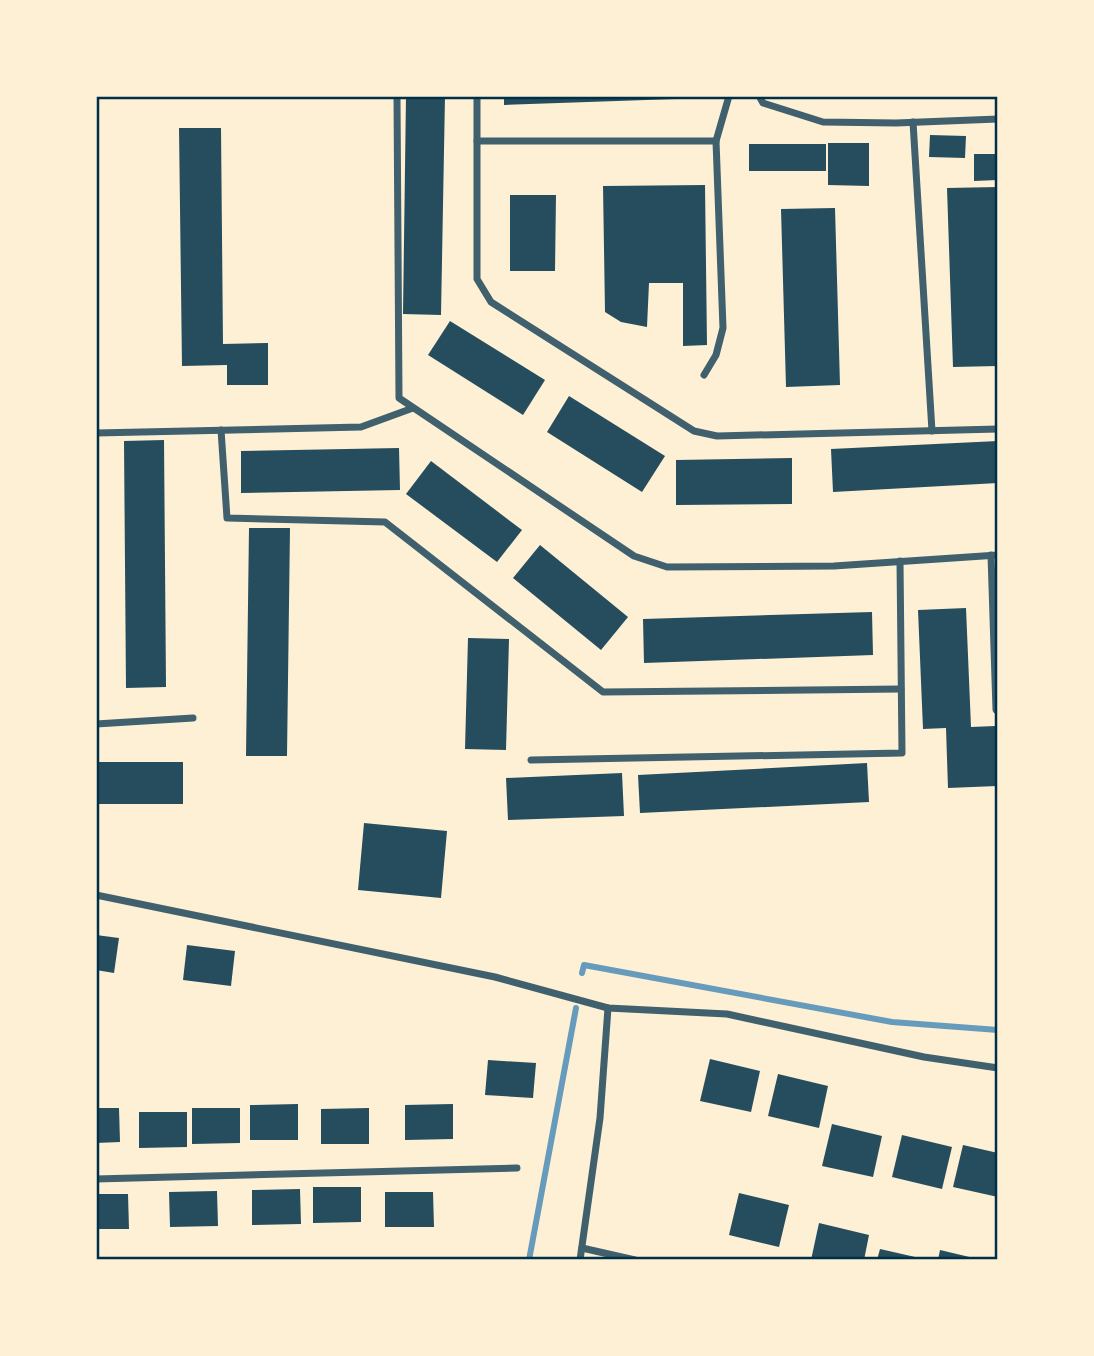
<svg xmlns="http://www.w3.org/2000/svg" width="1094" height="1356" viewBox="0 0 1094 1356" font-family="'Crimson Pro',serif">
<style>
.lines{fill:none;stroke-linecap:round;stroke-linejoin:round}
.stream{stroke:#669bbc;stroke-width:6}
.building{fill:#264d5e}
.minor{stroke:#3f606c;stroke-width:7}
.neatline{fill:none;stroke:#003049;stroke-width:2.5}
</style>
<rect width="100%" height="100%" fill="#fdf0d5"/>
<g class="lines">
<g class="stream">
<polyline points="582,973 584,965 892,1022 998,1030"/>
<polyline points="529,1260 576,1008"/>
</g>
</g>
<g class="building">
<polygon points="406,96 445,96 441,315 403,314"/>
<polygon points="504,96 675,96 675,99 504,105"/>
<polygon points="179,128 221,128 223,344 268,343 268,385 227,385 227,365 182,366"/>
<polygon points="930,135 966,136 965,158 929,157"/>
<polygon points="828,143 869,143 869,186 828,185"/>
<rect x="749" y="144" width="77" height="27"/>
<polygon points="974,154 998,154 998,180 974,181"/>
<polygon points="705,185 707,345 683,346 683,283 649,283 647,327 621,322 605,312 603,186"/>
<polygon points="998,187 998,366 953,367 947,188"/>
<polygon points="510,195 556,195 555,271 510,271"/>
<polygon points="835,208 840,385 786,387 781,209"/>
<polygon points="450,321 545,380 523,415 428,355"/>
<polygon points="569,396 665,456 642,492 547,432"/>
<polygon points="164,440 166,687 126,688 124,441"/>
<polygon points="998,441 998,483 833,492 831,449"/>
<polygon points="399,448 400,490 241,493 241,451"/>
<polygon points="792,458 792,504 676,505 676,460"/>
<polygon points="431,461 522,530 497,562 406,494"/>
<polygon points="249,528 290,528 287,756 246,756"/>
<polygon points="540,545 628,617 601,650 513,578"/>
<polygon points="966,608 971,727 995,726 997,786 948,788 946,728 923,729 918,610"/>
<polygon points="872,612 873,655 644,663 643,619"/>
<polygon points="468,638 509,639 506,750 465,749"/>
<rect x="96" y="762" width="87" height="42"/>
<polygon points="867,763 869,802 640,813 638,775"/>
<polygon points="622,773 624,816 508,820 506,778"/>
<polygon points="364,823 447,831 441,898 358,890"/>
<polygon points="96,935 119,938 114,973 96,970"/>
<polygon points="187,945 235,951 231,986 183,980"/>
<polygon points="710,1059 760,1071 751,1112 700,1101"/>
<polygon points="488,1060 536,1063 533,1098 485,1095"/>
<polygon points="778,1074 828,1086 819,1128 768,1116"/>
<polygon points="298,1104 298,1140 250,1140 250,1105"/>
<polygon points="453,1104 453,1139 405,1140 405,1105"/>
<polygon points="96,1108 119,1108 120,1142 96,1143"/>
<polygon points="192,1108 240,1108 240,1143 192,1144"/>
<polygon points="369,1108 369,1144 321,1144 321,1109"/>
<polygon points="139,1112 187,1112 187,1147 139,1148"/>
<polygon points="832,1124 882,1136 873,1177 822,1166"/>
<polygon points="902,1135 952,1147 942,1189 892,1177"/>
<polygon points="963,1145 998,1153 998,1197 953,1187"/>
<polygon points="313,1187 361,1187 361,1222 313,1223"/>
<polygon points="300,1189 301,1224 252,1225 252,1190"/>
<polygon points="217,1191 218,1226 170,1227 169,1192"/>
<polygon points="385,1192 433,1192 434,1227 385,1227"/>
<polygon points="739,1193 789,1205 779,1247 729,1235"/>
<polygon points="96,1194 128,1194 129,1229 96,1229"/>
<polygon points="819,1223 869,1235 864,1260 811,1260"/>
<polygon points="880,1249 924,1259 924,1260 877,1260"/>
<polygon points="940,1250 978,1259 977,1260 938,1260"/>
</g>
<g class="lines">
<g class="minor">
<polyline points="397,96 399,398 634,556 667,567 834,566 998,555"/>
<polyline points="477,96 477,279 491,302 694,431 717,436 998,429"/>
<polyline points="759,96 763,103 823,122 896,123 998,119"/>
<polyline points="913,122 932,431"/>
<polyline points="477,141 716,141"/>
<polyline points="704,375 716,355 723,328 716,141 729,96"/>
<polyline points="221,430 227,518 385,522 603,692 901,689"/>
<polyline points="96,433 361,427 413,408"/>
<polyline points="991,555 996,710 998,711"/>
<polyline points="96,724 193,718"/>
<polyline points="531,760 902,753 900,561"/>
<polyline points="96,895 495,977 608,1008 727,1014 924,1057 998,1068"/>
<polyline points="96,1179 517,1168"/>
<polyline points="582,1248 635,1260"/>
<polyline points="580,1260 600,1118 608,1008"/>
</g>
</g>
<rect width="1094" height="1356" fill="none" stroke="#fdf0d5" stroke-width="196"/>
<rect x="98" y="98" width="898" height="1160" class="neatline"/>
</svg>
